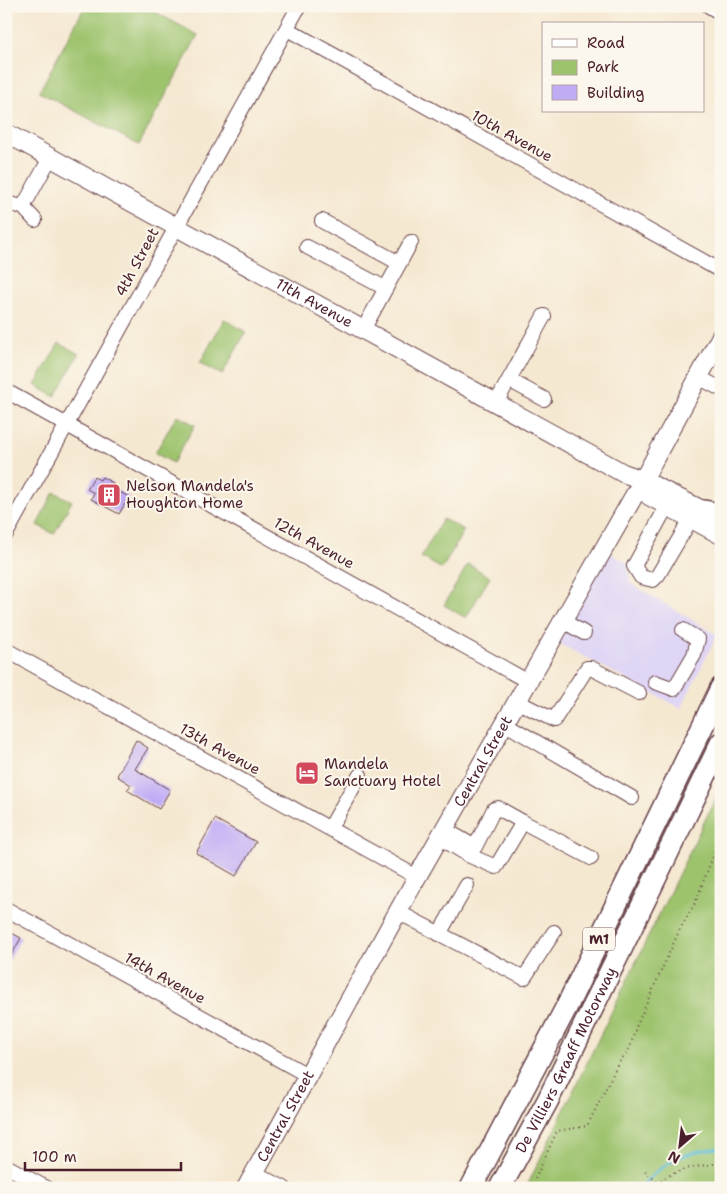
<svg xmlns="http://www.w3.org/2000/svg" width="727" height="1194" viewBox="0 0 727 1194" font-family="'Shantell Sans',sans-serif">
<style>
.built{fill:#dfd5f5}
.green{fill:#9dc36d;stroke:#74714c}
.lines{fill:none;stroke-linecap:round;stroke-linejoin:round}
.stream{stroke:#50b7ce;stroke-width:3}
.building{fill:#c0abf5}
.minor-casing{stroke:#643d44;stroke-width:16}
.major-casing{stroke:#643d44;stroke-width:20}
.highway-casing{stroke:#643d44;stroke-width:24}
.path{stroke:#643d44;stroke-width:2;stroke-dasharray:1 4;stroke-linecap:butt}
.minor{stroke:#fff;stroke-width:14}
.major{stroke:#fff;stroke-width:18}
.highway{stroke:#fff;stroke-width:21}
.labels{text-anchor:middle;stroke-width:4;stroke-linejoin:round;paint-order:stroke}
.shield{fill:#fbf7ec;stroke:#7f6065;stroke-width:1}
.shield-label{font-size:14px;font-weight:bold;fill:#4a1f2b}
.street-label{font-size:15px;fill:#4a1f2b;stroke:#fbf7ec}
.poi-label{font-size:15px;fill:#4a1f2b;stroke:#fbf7ec;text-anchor:start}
</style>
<rect width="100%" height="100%" fill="#fbf7ec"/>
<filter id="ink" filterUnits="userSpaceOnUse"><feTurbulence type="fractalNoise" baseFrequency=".02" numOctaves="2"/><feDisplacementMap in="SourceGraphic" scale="10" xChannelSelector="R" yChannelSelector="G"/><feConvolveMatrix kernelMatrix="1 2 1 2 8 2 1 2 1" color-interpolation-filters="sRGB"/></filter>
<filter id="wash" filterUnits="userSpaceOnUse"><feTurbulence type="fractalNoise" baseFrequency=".0096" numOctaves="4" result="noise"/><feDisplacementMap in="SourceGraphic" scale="20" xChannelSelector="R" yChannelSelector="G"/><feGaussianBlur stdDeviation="1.12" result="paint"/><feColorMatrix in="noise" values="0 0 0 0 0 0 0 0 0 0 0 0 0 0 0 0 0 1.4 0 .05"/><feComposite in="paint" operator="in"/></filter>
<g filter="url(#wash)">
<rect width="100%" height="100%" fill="#f5e8d1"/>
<polygon class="built" points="608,552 628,563 630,583 717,635 681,708 558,643"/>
<g class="green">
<polygon points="85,6 144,6 198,35 139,145 39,92"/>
<polygon points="224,319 246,332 222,375 200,363"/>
<polygon points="59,343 79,354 55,397 35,385"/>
<polygon points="177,415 195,425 173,463 155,453"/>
<polygon points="54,492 72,501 54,534 37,525"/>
<polygon points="443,519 464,530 442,569 421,557"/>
<polygon points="468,564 490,577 466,618 444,605"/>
<polygon points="721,787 721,1188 526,1188"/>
</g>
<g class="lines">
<path class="stream" d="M640 1188C663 1162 686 1150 721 1148"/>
</g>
<g id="blocks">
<g class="building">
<polygon points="94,477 100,480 102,477 113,483 111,487 129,497 119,514 91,499 94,493 87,489"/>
<polygon points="136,740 148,748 135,769 170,790 159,809 127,790 131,785 117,776"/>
<polygon points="215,819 256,842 236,876 196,853"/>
<polygon points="6,930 21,938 6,965"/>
</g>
</g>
</g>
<g filter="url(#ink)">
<use href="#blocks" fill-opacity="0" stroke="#643d44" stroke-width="1"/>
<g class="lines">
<g class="minor-casing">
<g id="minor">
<polyline points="709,6 721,13"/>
<polyline points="287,29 721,271"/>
<polyline points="6,203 23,207 50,158"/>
<polyline points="23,207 35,220"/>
<polyline points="322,221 399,263"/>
<polyline points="307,247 385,288"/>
<polyline points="363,330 411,242"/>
<polyline points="698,377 721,389"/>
<polyline points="509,380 544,399"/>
<polyline points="6,391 527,681"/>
<polyline points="496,403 544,316"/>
<polyline points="667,506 634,566 641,577 653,580 658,575 691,519"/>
<polyline points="6,534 299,6"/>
<polyline points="563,621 584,633"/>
<polyline points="6,650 417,877"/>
<polyline points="655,682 674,689 694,655 698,639 683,630"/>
<polyline points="516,701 554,720 587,668 591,668 639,693"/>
<polyline points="504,723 632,798"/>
<polyline points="523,822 591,858"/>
<polyline points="330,828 360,775"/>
<polyline points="439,837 470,856 496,867 523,822 498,808 494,809 475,847 444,829"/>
<polyline points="6,909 309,1076"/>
<polyline points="398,912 524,978 554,932"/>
<polyline points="439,934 467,885"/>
<polyline points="6,1166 46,1188"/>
<polyline points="255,1173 284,1188"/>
</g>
</g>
<g class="major-casing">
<g id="major">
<path id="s1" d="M6 133 623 473 643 480 716 517"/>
<polyline points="649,496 721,535"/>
<path id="s2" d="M246 1188 417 877 643 480 721 336"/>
</g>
</g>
<g class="highway-casing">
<g id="highway">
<polyline points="704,511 721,514"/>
<polyline points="471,1188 567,1006 721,688"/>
<path id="s3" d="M500 1188 548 1100 721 743"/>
</g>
</g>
<g class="path">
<polyline points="645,1171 658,1183"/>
<polyline points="531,1188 557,1131 587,1126 618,1064 630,1048 636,1027 680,929 695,903 721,836"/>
<path d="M654 1188C668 1169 699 1166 721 1163"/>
</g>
<use href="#minor" class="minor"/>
<use href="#major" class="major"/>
<use href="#highway" class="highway"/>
</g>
</g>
<defs>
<g id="building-square" transform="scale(1.25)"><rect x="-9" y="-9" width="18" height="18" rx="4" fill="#d1495b" stroke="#fbf7ec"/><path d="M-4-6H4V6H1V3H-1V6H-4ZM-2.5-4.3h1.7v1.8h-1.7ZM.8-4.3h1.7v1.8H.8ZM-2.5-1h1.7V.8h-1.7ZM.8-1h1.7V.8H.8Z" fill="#fff"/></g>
<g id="hotel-square" transform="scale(1.25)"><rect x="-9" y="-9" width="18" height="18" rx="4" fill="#d1495b" stroke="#fbf7ec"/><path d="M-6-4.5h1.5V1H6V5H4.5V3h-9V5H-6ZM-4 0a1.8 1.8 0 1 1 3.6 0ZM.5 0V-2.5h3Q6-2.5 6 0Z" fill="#fff"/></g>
</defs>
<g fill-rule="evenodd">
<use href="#building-square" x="109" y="495"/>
<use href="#hotel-square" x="307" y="773"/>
</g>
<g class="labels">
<rect class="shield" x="583" y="927.5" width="32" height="23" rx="4"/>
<g class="shield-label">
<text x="599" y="944">M1</text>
</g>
<g class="street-label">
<text transform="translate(512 136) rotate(29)" y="5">10th Avenue</text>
<text transform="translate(137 262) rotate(-62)" y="5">4th Street</text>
<text dy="5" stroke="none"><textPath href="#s1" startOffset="352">11th Avenue</textPath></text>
<text transform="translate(314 543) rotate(29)" y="5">12th Avenue</text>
<text transform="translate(220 749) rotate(29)" y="5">13th Avenue</text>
<text dy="5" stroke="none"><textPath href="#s2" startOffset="488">Central Street</textPath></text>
<text transform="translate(165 978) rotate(29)" y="5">14th Avenue</text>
<text dy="5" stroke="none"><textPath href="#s3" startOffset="144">De Villiers Graaff Motorway</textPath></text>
<text dy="5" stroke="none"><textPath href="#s2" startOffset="82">Central Street</textPath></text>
</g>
<g class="poi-label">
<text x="126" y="491">Nelson Mandela's<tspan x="126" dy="17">Houghton Home</tspan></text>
<text x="324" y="769">Mandela<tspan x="324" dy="17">Sanctuary Hotel</tspan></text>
</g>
</g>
<rect width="727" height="1194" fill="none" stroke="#fbf7ec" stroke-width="25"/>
<rect x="542" y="22" width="162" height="90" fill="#fbf7ec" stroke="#b4a19f"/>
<rect x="552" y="39" width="25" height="8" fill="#ffffff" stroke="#b4a19f"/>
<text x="587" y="48" font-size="15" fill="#4a1f2b">Road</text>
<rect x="552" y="60" width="25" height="15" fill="#9dc36d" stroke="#b4a19f"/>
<text x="587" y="72" font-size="15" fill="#4a1f2b">Park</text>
<rect x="552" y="85" width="25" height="15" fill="#c0abf5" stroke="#b4a19f"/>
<text x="587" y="98" font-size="15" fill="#4a1f2b">Building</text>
<g transform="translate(680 1146) rotate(208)" stroke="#fbf7ec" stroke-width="4" paint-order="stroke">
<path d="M0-4L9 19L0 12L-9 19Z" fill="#4a1f2b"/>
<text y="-8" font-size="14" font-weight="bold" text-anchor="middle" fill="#4a1f2b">N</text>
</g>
<path d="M25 1162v8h156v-8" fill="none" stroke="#4a1f2b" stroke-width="2.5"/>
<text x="32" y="1162" font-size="15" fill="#4a1f2b" stroke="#fbf7ec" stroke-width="4" paint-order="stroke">100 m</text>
</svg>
